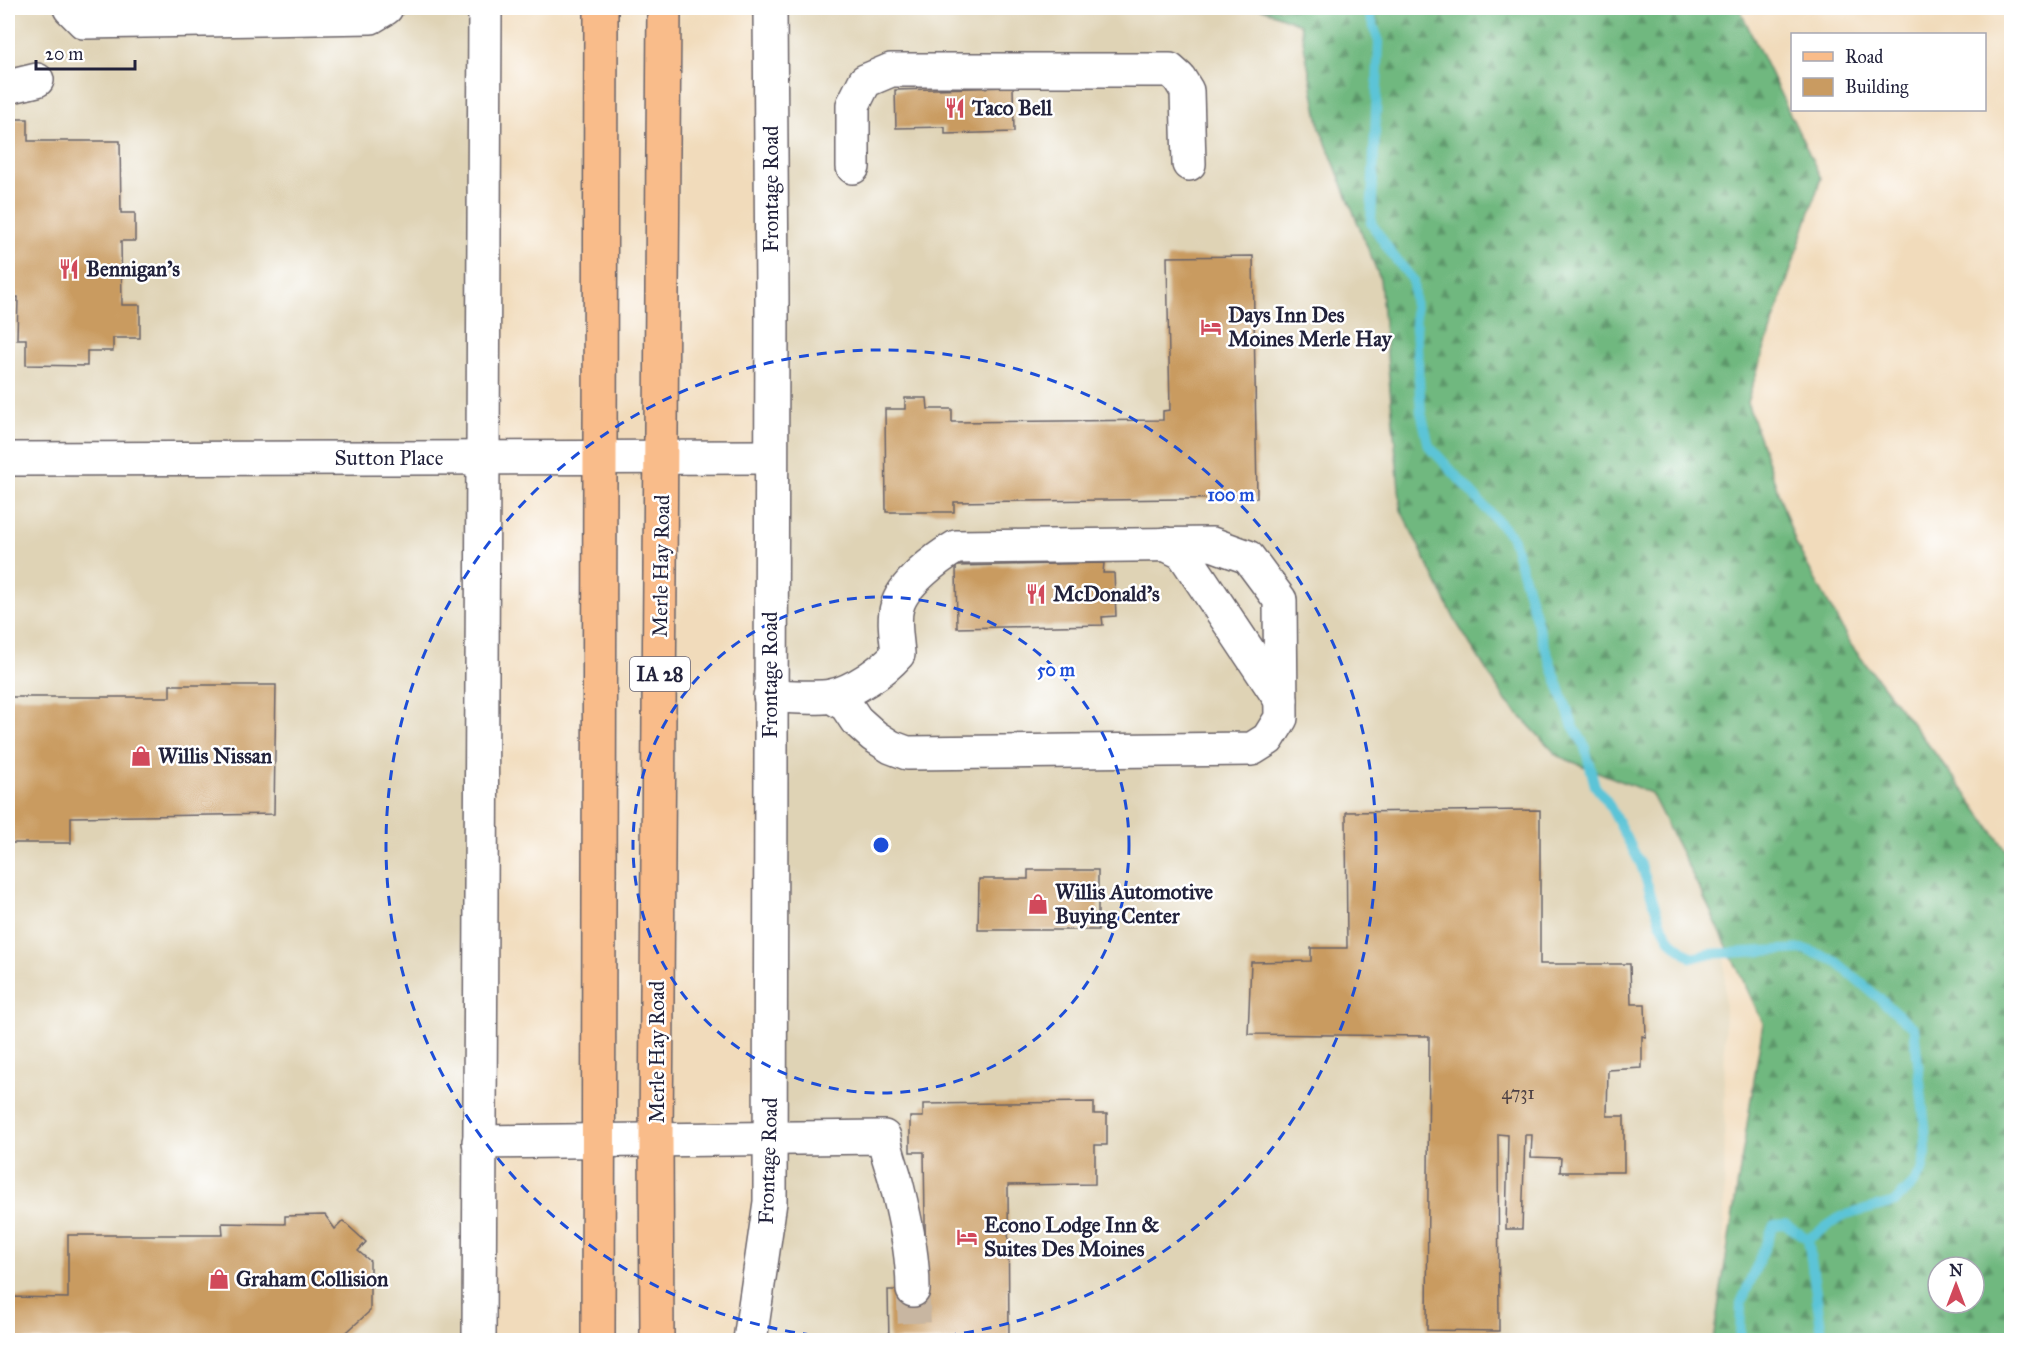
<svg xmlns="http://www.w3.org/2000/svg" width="2019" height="1348" viewBox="0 0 2019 1348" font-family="'IM FELL Great Primer',serif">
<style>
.built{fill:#dfd3b5}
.forest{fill:url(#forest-firs);stroke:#496d5d;stroke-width:1.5;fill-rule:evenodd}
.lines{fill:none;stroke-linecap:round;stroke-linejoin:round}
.stream{stroke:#5bc4d7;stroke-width:10}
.building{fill:#c99b61}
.minor-tunnel{stroke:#c8b6a1;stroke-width:33;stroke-dasharray:33 16;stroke-linecap:butt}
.minor-casing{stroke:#6a6368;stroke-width:36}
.major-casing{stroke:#6a6368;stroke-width:36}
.minor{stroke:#fff;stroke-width:33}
.major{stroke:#f9bc8a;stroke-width:33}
.ring{fill:none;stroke:#1d4ed8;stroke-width:3;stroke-dasharray:10 8}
.labels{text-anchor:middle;stroke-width:5;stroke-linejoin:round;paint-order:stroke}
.number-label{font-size:18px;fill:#4c4044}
.shield{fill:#fff;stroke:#646476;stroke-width:1.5}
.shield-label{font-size:20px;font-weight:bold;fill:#22223b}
.poi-label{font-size:21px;font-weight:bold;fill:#22223b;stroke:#fff;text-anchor:start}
.street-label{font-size:21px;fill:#22223b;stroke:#fff}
.centre{fill:#1d4ed8;stroke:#fff;stroke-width:3}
.ring-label{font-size:18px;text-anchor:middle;font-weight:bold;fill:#1d4ed8;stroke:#fff;stroke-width:5;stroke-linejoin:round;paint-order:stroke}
</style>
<defs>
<pattern id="forest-firs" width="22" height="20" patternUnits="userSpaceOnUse" patternTransform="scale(1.5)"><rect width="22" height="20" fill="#70b87f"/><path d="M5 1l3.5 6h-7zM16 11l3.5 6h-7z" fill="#5c9569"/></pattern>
</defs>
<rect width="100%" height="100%" fill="#fff"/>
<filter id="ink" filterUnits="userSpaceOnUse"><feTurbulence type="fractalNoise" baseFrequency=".0167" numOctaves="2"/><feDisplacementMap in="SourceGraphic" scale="12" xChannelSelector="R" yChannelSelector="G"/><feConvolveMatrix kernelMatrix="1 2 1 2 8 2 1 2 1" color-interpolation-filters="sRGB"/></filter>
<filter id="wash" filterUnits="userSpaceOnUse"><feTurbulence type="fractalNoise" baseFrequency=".008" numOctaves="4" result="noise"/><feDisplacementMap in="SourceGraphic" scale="24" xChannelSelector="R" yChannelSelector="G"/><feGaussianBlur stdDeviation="1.35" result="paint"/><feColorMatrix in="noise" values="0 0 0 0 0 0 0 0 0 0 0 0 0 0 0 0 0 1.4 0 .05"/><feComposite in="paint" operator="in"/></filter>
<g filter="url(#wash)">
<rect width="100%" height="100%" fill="#f1dbbb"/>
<g class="built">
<polygon points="8,8 485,8 479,1340 8,1340"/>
<polygon points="770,8 1516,8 1727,227 1724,1340 750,1340 770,1202"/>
</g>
<path class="forest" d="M1260 8H1739L1821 178 1747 402 1796 544 1851 645 1955 779 2011 857V1340H1713L1763 1023 1709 908 1651 793 1558 756 1506 701 1456 622 1401 510 1380 279 1320 128 1300 24ZM1938 1267H1974V1303H1938Z"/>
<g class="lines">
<g class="stream">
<polyline points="1364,8 1368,11 1379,42 1371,223 1394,257 1413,280 1421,412 1429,446 1512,537 1542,639 1573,726 1584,744 1595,786 1607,801 1641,865 1660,922 1671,941 1692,958 1707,954 1804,949 1834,960 1914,1028 1925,1126 1926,1153 1922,1171 1914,1183 1895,1202 1842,1216 1808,1239"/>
<polyline points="1740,1340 1741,1303 1774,1225 1785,1224 1808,1239 1823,1340"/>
</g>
</g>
<g id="blocks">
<g class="building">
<polygon points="1013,87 1014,132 945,134 945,127 896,128 895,90"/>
<polygon points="8,119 28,119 28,141 120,141 121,213 135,213 135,241 121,241 122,305 140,305 140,338 113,338 113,351 87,351 87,366 26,365 26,339 17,339 18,297 8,297"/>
<polygon points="1253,256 1257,498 954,502 954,512 886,512 885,409 905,409 905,398 927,398 928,409 952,409 952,422 1163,420 1163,411 1170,410 1167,257"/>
<polygon points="1104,563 1103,573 1114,573 1116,616 1102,617 1103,625 957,628 956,566"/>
<polygon points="170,685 276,685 274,814 71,817 71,843 8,843 8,697 170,697"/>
<polygon points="1540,810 1540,964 1630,964 1631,1004 1645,1004 1646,1037 1642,1036 1642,1068 1608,1070 1607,1116 1624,1116 1624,1172 1560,1172 1561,1158 1531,1157 1532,1135 1525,1135 1522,1229 1506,1229 1508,1135 1498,1134 1499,1331 1427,1330 1429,1036 1248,1034 1251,962 1311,961 1311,948 1347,948 1346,812"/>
<polygon points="1028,870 1098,870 1098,930 978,930 979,879 1028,879"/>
<polygon points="1094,1102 1094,1114 1107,1114 1107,1145 1095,1145 1095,1184 1008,1185 1009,1340 889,1340 888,1290 926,1290 924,1152 910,1152 910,1117 923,1117 923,1104"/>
<polygon points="325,1215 335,1229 343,1221 366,1242 358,1251 370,1261 370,1311 338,1340 8,1340 8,1297 68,1298 68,1235 223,1235 222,1223 285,1224 285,1216"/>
</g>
</g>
</g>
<g filter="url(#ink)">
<use href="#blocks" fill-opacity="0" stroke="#6a6368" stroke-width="1.5"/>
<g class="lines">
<polyline class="minor-tunnel" points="913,1290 915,1340"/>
<g class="minor-casing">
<g id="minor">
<polyline points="70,8 84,22 371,17 386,8"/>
<polyline points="8,87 37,80"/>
<polyline points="853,167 853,105 865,81 891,70 1170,70 1179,78 1187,91 1189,164"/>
<polyline points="8,459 770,457"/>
<polyline points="1165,544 1183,553 1281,700"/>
<path d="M770 696C787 696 816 699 831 696 854 691 883 671 898 654 897 640 893 620 897 607 902 585 937 558 956 547L1212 544 1248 557 1280 600 1281 718 1268 739 1252 749 907 753 891 747 874 736 856 720 846 705 831 696"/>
<path d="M479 1142 884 1137C886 1152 891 1164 895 1178 904 1214 913 1252 913 1290"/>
<polyline points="479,1340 485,8"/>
<polyline points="750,1340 770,1202 772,296 770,8"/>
</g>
</g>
<g class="major-casing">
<g id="major">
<polyline points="598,1340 601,8"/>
<polyline points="657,1340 656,1139 664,8"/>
</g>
</g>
<use href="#minor" class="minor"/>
<use href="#major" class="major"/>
</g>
</g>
<g class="ring">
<circle cx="881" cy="845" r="248"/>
<circle cx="881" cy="845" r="495"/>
</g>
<defs>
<g id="restaurant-bare" transform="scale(1.62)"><path d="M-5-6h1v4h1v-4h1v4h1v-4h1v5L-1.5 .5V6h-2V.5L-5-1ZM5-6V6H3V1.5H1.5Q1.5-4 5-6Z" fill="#d1495b" stroke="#fff" stroke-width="2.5" paint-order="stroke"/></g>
<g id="hotel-bare" transform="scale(1.62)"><path d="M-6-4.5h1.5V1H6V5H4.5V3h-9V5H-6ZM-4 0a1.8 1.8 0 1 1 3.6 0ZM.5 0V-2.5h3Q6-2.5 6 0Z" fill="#d1495b" stroke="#fff" stroke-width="2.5" paint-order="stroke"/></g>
<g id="shop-bare" transform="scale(1.62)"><path d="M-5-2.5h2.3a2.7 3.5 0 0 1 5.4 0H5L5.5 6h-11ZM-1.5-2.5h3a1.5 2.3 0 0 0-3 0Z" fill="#d1495b" stroke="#fff" stroke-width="2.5" paint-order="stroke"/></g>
</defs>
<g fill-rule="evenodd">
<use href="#restaurant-bare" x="955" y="108"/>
<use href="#restaurant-bare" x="69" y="269"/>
<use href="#hotel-bare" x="1211" y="327"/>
<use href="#restaurant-bare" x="1036" y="594"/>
<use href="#shop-bare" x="141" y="756"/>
<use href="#shop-bare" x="1038" y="904"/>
<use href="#hotel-bare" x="967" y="1237"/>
<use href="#shop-bare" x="219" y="1279"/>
</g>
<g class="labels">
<g class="number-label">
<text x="1518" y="1099">4731</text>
</g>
<rect class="shield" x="630" y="657" width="60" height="34" rx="4.5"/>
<g class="shield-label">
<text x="660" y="681">IA 28</text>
</g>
<g class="poi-label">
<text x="972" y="115">Taco Bell</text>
<text x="86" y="276">Bennigan's</text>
<text x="1228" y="322">Days Inn Des<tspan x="1228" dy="24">Moines Merle Hay</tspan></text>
<text x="1053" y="601">McDonald's</text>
<text x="158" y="763">Willis Nissan</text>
<text x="1055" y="899">Willis Automotive<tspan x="1055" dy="24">Buying Center</tspan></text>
<text x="984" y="1232">Econo Lodge Inn &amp;<tspan x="984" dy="24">Suites Des Moines</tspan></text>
<text x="236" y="1286">Graham Collision</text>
</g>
<g class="street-label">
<text transform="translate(771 189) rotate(-90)" y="7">Frontage Road</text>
<text x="389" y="465">Sutton Place</text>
<text transform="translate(661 566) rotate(-89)" y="7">Merle Hay Road</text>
<text transform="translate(770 675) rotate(-90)" y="7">Frontage Road</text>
<text transform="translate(657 1052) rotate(-90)" y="7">Merle Hay Road</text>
<text transform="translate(768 1161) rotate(-88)" y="7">Frontage Road</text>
</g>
</g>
<circle cx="881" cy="845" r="9" class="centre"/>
<g class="ring-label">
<text x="1231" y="501">100 m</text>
<text x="1056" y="676">50 m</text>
</g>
<rect width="2019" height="1348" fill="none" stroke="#fff" stroke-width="30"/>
<rect x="1791" y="33" width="195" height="78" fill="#ffffff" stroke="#a7a7b1" stroke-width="1.5"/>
<rect x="1803" y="52" width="30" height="9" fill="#f9bc8a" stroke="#a7a7b1" stroke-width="1.5"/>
<text x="1845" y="63" font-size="18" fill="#22223b">Road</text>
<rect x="1803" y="78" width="30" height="18" fill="#c99b61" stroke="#a7a7b1" stroke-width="1.5"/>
<text x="1845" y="93" font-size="18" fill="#22223b">Building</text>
<g transform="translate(1956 1285)"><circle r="28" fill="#ffffff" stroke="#a7a7b1" stroke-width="1.5"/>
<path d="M0-4.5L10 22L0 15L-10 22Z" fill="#d1495b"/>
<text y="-9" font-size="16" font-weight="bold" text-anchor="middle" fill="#22223b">N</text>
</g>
<path d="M36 60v9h99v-9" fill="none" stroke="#22223b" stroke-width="3"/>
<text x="45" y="60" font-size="18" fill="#22223b" stroke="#ffffff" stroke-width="4.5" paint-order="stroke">20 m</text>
</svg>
